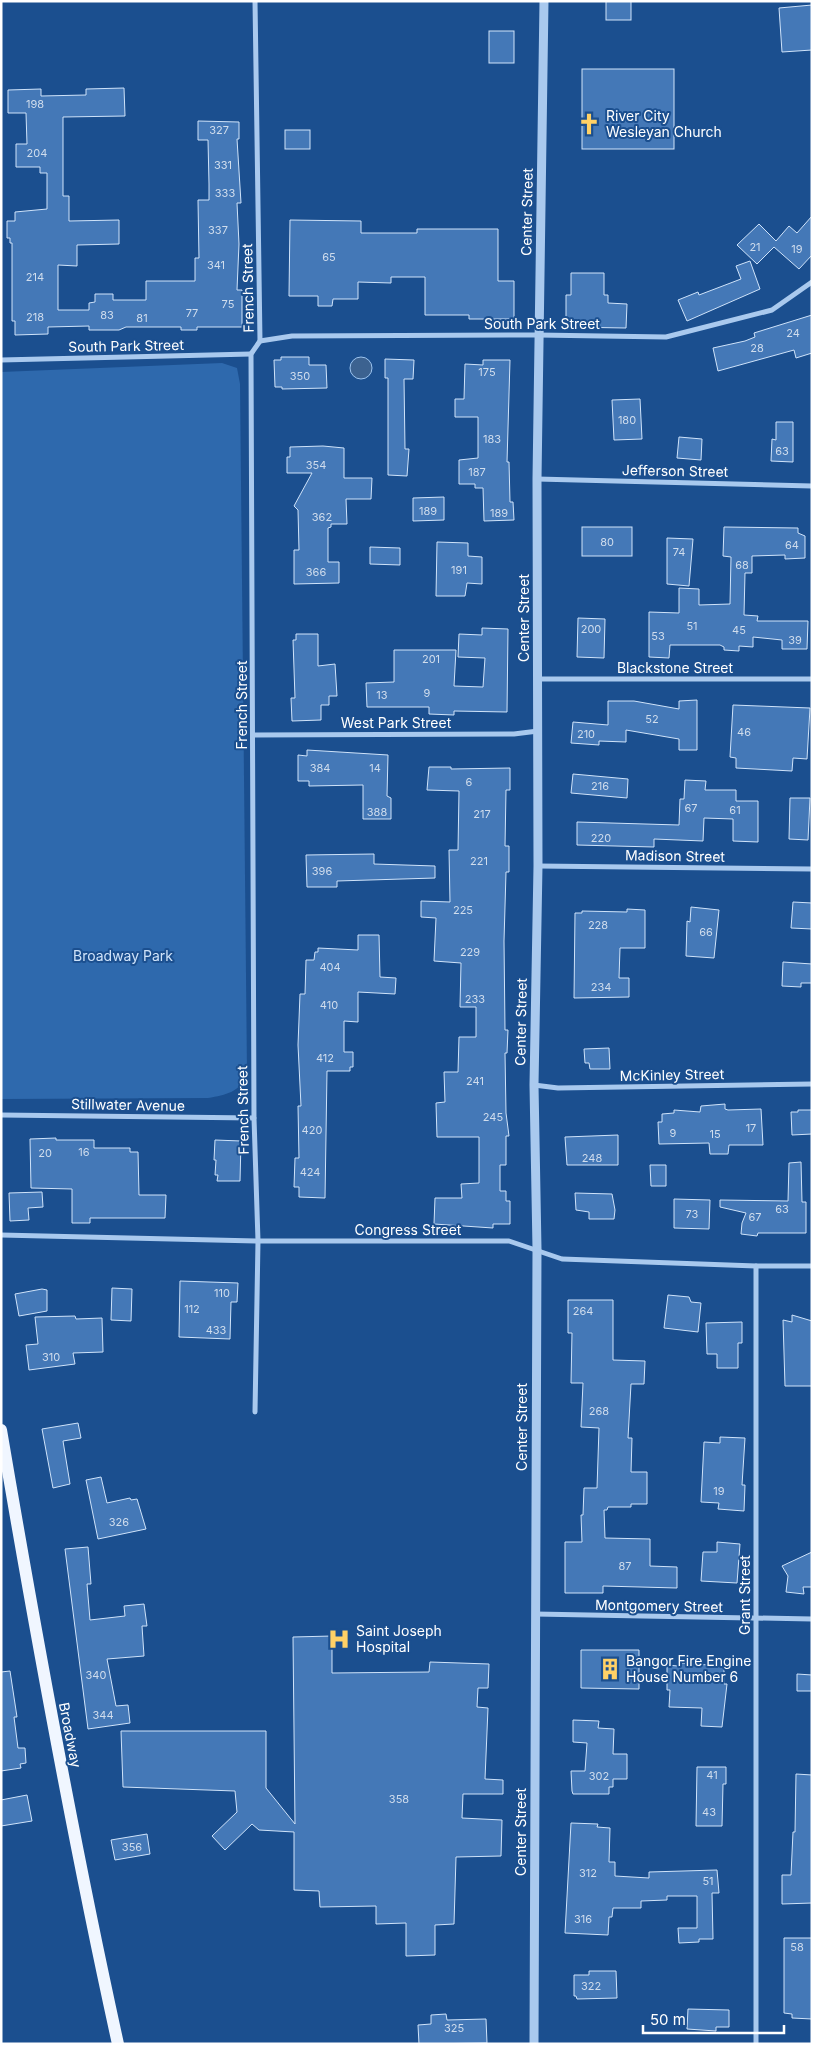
<svg xmlns="http://www.w3.org/2000/svg" width="813" height="2045" viewBox="0 0 813 2045" font-family="Inter,sans-serif">
<style>
.green{fill:#2e69ad}
.water{fill:#3c6290;stroke:#9cc4f0}
.building{fill:#4478b7;stroke:#cfe3fa}
.lines{fill:none;stroke-linecap:round;stroke-linejoin:round}
.minor{stroke:#a9c9ee;stroke-width:5}
.tertiary{stroke:#a9c9ee;stroke-width:9}
.primary{stroke:#f0f6ff;stroke-width:12}
.labels{text-anchor:middle;stroke-width:4;stroke-linejoin:round;paint-order:stroke}
.number-label{font-size:11px;fill:#d0dded}
.poi-label{font-size:14px;fill:#fff;stroke:#1b4f8f;text-anchor:start}
.street-label{font-size:14px;fill:#fff;stroke:#1b4f8f}
.park-label{font-size:14px;fill:#cfe3fa;stroke:#1b4f8f}
</style>
<rect width="100%" height="100%" fill="#1b4f8f"/>
<path class="green" d="M222 363 237 368 240 384 247 1074C240 1092 226 1095 208 1098L1 1099V372Z"/>
<circle class="water" cx="361" cy="368" r="11"/>
<g class="building">
<rect x="606" y="1" width="25" height="19"/>
<polygon points="812,5 812,50 782,52 779,8"/>
<rect x="489" y="31" width="25" height="32"/>
<rect x="582" y="69" width="92" height="80"/>
<polygon points="124,88 125,116 63,117 63,196 69,196 69,221 119,220 119,244 77,245 77,266 58,265 58,310 89,310 89,303 95,302 95,294 113,294 113,300 146,300 146,281 195,281 195,258 199,258 198,200 209,200 209,184 208,140 198,140 198,121 239,122 239,139 237,139 241,203 237,203 239,244 237,290 242,290 242,327 197,327 197,330 181,330 181,327 126,327 119,330 89,330 89,326 48,327 48,334 15,335 15,321 12,321 12,243 10,243 10,238 7,238 7,221 15,221 15,212 47,209 47,173 40,173 40,167 16,167 16,144 27,144 26,113 8,113 8,90 41,89 41,96 86,95 86,89"/>
<rect x="285" y="130" width="25" height="19"/>
<polygon points="812,216 812,255 799,269 774,247 757,264 737,245 759,224 776,241 789,226 797,233"/>
<polygon points="290,220 361,221 361,233 417,233 417,229 498,229 498,281 514,281 514,319 469,319 469,315 425,315 425,277 391,277 391,283 358,282 358,299 333,299 332,306 318,306 318,296 289,296"/>
<polygon points="750,261 760,289 687,321 678,300 698,292 699,295 741,279 736,266"/>
<polygon points="571,273 604,273 604,295 608,295 608,303 627,304 626,328 566,327 566,295 571,295"/>
<polygon points="812,315 812,353 796,358 794,350 718,371 713,348 745,341 755,337 754,333"/>
<polygon points="281,357 309,357 309,365 326,365 327,388 282,389 282,387 275,387 274,360 281,360"/>
<polygon points="385,359 414,360 413,379 404,379 405,449 409,449 407,476 388,475 388,378 385,378"/>
<polygon points="483,360 510,360 507,462 509,462 510,502 513,502 514,520 484,521 483,488 475,488 475,484 459,484 459,460 478,458 478,417 455,417 455,399 464,399 465,364 483,365"/>
<polygon points="640,399 642,439 614,440 612,400"/>
<polygon points="776,422 793,422 793,462 771,461 772,439 776,440"/>
<polygon points="679,437 702,439 701,460 677,458"/>
<polygon points="323,446 344,448 344,478 372,478 371,499 346,499 347,524 331,524 331,527 328,528 328,562 339,562 339,583 294,584 294,550 299,550 298,510 294,506 312,473 287,473 287,457 290,457 290,447"/>
<polygon points="444,497 444,520 413,521 413,498"/>
<rect x="582" y="527" width="50" height="29"/>
<polygon points="724,527 798,528 798,533 805,536 805,558 785,559 785,555 752,556 752,573 745,573 744,615 758,616 757,621 808,621 807,649 782,649 782,640 753,637 753,647 739,646 739,651 724,650 724,647 720,645 670,645 669,658 649,657 649,612 679,613 679,588 699,589 699,605 730,604 731,557 723,556"/>
<polygon points="667,538 693,539 689,586 667,584"/>
<polygon points="437,542 468,543 468,556 482,557 482,584 467,583 465,596 436,596"/>
<polygon points="370,547 400,548 400,565 370,564"/>
<polygon points="578,618 605,619 604,658 577,657"/>
<polygon points="482,628 508,629 507,712 454,711 454,715 429,714 429,707 367,707 366,683 394,682 394,650 456,650 454,686 483,687 485,658 458,657 459,634 482,635"/>
<polygon points="296,634 318,634 318,666 335,664 337,696 329,696 329,705 321,705 321,720 292,721 291,698 295,698 293,640 296,640"/>
<polygon points="697,700 697,750 679,750 679,739 626,730 626,742 599,741 599,745 571,743 573,722 608,725 608,701 634,701 679,709 679,701"/>
<polygon points="733,705 810,708 807,759 793,758 792,771 736,768 736,758 730,757"/>
<polygon points="307,750 388,755 387,796 391,798 391,819 363,819 363,785 309,786 309,781 298,781 298,755 307,756"/>
<polygon points="429,767 451,767 451,769 510,768 510,790 506,790 505,846 509,846 509,872 506,872 504,941 505,1030 508,1030 507,1053 505,1053 506,1113 509,1136 506,1136 506,1165 500,1165 500,1191 506,1191 506,1201 510,1201 510,1224 493,1224 493,1228 434,1224 435,1198 462,1198 461,1184 479,1183 479,1137 437,1137 436,1103 445,1102 444,1072 458,1072 459,1037 476,1037 476,1007 460,1007 461,963 434,961 436,918 421,917 421,901 450,902 449,850 458,850 459,791 427,790"/>
<polygon points="573,774 628,779 627,798 571,793"/>
<polygon points="685,780 706,781 705,790 736,790 736,801 758,801 758,842 733,841 733,819 704,818 703,841 654,839 654,847 577,845 577,822 679,825 680,799 684,799"/>
<polygon points="790,798 810,798 808,840 789,839"/>
<polygon points="374,854 374,864 435,866 435,878 337,881 337,887 307,887 306,855"/>
<polygon points="793,902 812,903 812,929 791,928"/>
<polygon points="691,907 719,910 714,958 686,956 687,921 690,922"/>
<polygon points="627,909 645,910 645,948 620,948 619,978 629,978 629,997 574,998 575,913 582,913 582,911 627,912"/>
<polygon points="358,935 379,935 380,977 396,978 395,994 358,992 358,1022 344,1021 344,1052 353,1052 353,1067 350,1067 350,1071 327,1071 325,1198 299,1197 299,1187 294,1187 295,1158 299,1158 298,1106 301,1106 298,1045 300,994 305,994 306,960 314,960 315,952 318,952 318,948 358,950"/>
<polygon points="783,962 812,964 812,983 801,983 801,987 782,986"/>
<polygon points="609,1048 610,1069 590,1069 589,1063 585,1063 584,1049"/>
<polygon points="725,1104 725,1109 728,1110 761,1109 763,1145 729,1145 728,1154 710,1154 709,1143 659,1144 658,1122 662,1122 662,1114 674,1113 674,1110 700,1112 701,1106"/>
<polygon points="798,1110 812,1110 812,1134 792,1135 791,1112 798,1112"/>
<polygon points="618,1135 618,1165 567,1165 565,1137"/>
<polygon points="56,1138 56,1140 94,1140 94,1148 130,1148 130,1152 138,1152 139,1195 166,1195 165,1218 90,1218 90,1223 72,1223 72,1189 31,1188 30,1139"/>
<polygon points="215,1140 241,1141 240,1181 217,1181 218,1175 215,1175 216,1160 214,1160"/>
<polygon points="801,1162 802,1202 806,1202 806,1233 758,1233 757,1236 741,1234 742,1223 746,1213 720,1207 720,1200 788,1201 789,1163"/>
<polygon points="650,1165 666,1165 666,1186 651,1186"/>
<polygon points="42,1192 43,1207 28,1208 29,1220 10,1221 9,1193"/>
<polygon points="575,1193 612,1194 615,1210 614,1219 589,1219 589,1212 576,1210"/>
<polygon points="674,1199 710,1200 709,1229 674,1228"/>
<polygon points="180,1281 238,1283 237,1302 231,1302 230,1339 179,1337"/>
<polygon points="112,1288 132,1289 131,1321 111,1320"/>
<polygon points="42,1289 47,1290 47,1311 19,1316 15,1294"/>
<polygon points="668,1295 689,1297 691,1302 701,1303 698,1332 664,1328"/>
<polygon points="568,1300 613,1300 613,1360 645,1361 644,1384 631,1384 628,1438 632,1438 631,1472 647,1472 647,1504 631,1504 631,1507 608,1507 607,1510 604,1510 605,1538 650,1539 650,1566 677,1567 677,1588 603,1586 603,1593 565,1593 565,1542 582,1542 581,1515 583,1515 584,1488 597,1488 599,1428 581,1427 583,1383 571,1383 572,1333 568,1333"/>
<polygon points="792,1315 812,1321 812,1386 785,1386 783,1320 792,1322"/>
<polygon points="75,1316 76,1319 102,1318 103,1352 73,1353 75,1364 29,1370 26,1345 38,1344 35,1317"/>
<polygon points="742,1322 742,1343 738,1343 738,1368 717,1368 717,1354 707,1354 706,1323"/>
<polygon points="78,1423 81,1438 63,1441 70,1484 53,1488 42,1429"/>
<polygon points="720,1437 745,1438 742,1485 745,1485 744,1511 718,1509 719,1503 701,1502 704,1442 720,1443"/>
<polygon points="101,1477 107,1503 130,1498 131,1500 137,1499 146,1529 98,1539 86,1480"/>
<polygon points="717,1542 740,1544 737,1583 701,1581 703,1552 717,1552"/>
<polygon points="88,1547 91,1584 87,1584 90,1620 125,1616 124,1606 144,1604 147,1626 142,1626 144,1656 107,1659 116,1706 128,1705 130,1723 88,1729 65,1549"/>
<polygon points="812,1552 812,1587 803,1587 804,1594 786,1592 788,1576 782,1566"/>
<polygon points="332,1636 332,1673 429,1672 430,1662 489,1664 488,1688 478,1688 477,1707 488,1708 485,1779 503,1780 503,1794 463,1794 462,1818 502,1820 501,1856 456,1857 454,1924 435,1925 435,1955 406,1956 406,1923 376,1924 376,1906 320,1907 319,1891 294,1890 294,1832 259,1830 252,1824 225,1850 212,1836 237,1812 235,1791 123,1787 121,1731 266,1731 266,1788 295,1824 293,1637"/>
<polygon points="581,1650 639,1650 639,1689 581,1688"/>
<polygon points="678,1663 724,1666 724,1684 727,1684 722,1727 701,1726 702,1708 669,1707 670,1690 667,1690 667,1665 678,1666"/>
<polygon points="10,1671 17,1717 14,1717 18,1748 25,1748 26,1763 20,1764 21,1768 1,1771 1,1672"/>
<polygon points="797,1674 812,1675 812,1691 797,1691"/>
<polygon points="573,1720 599,1721 598,1728 614,1729 613,1754 627,1754 627,1779 613,1779 613,1787 609,1787 609,1794 573,1794 572,1791 571,1771 585,1771 587,1743 573,1742"/>
<polygon points="697,1767 726,1767 726,1784 723,1784 722,1826 696,1826"/>
<polygon points="796,1774 812,1775 812,1903 782,1904 782,1875 791,1875 793,1832 795,1832"/>
<polygon points="27,1795 32,1821 1,1826 1,1800"/>
<polygon points="571,1823 598,1824 597,1827 610,1828 609,1862 615,1862 615,1876 649,1878 649,1872 717,1870 719,1893 712,1893 713,1939 699,1939 699,1942 679,1943 678,1928 697,1928 697,1896 667,1896 667,1900 641,1901 641,1908 613,1908 612,1917 609,1917 608,1935 565,1933"/>
<polygon points="147,1834 150,1854 115,1860 111,1840"/>
<polygon points="784,1938 812,1938 812,2019 792,2018 792,2014 784,2013"/>
<polygon points="589,1971 616,1971 617,1998 577,1999 576,1996 574,1996 574,1975 589,1975"/>
<polygon points="688,2009 729,2010 729,2027 716,2027 716,2031 687,2029"/>
<polygon points="446,2014 447,2020 486,2019 487,2043 419,2044 418,2025 431,2024 431,2015"/>
</g>
<g class="lines">
<g class="minor">
<polyline points="260,341 292,336 538,335 666,337 772,310 812,282"/>
<polyline points="1,360 251,354"/>
<polyline points="537,479 812,486"/>
<polyline points="538,679 812,679"/>
<polyline points="254,735 514,734 538,731"/>
<polyline points="538,866 812,869"/>
<polyline points="534,1085 558,1088 812,1084"/>
<polyline points="1,1115 254,1118"/>
<polyline points="1,1235 258,1241 509,1241 562,1259 756,1266 812,1266"/>
<polyline points="756,1266 756,2044"/>
<polyline points="255,1412 258,1241 254,1118 251,354 260,341 255,1"/>
<polyline points="535,1614 812,1619"/>
</g>
<polyline class="tertiary" points="534,2044 537,1249 534,1085 538,866 537,479 544,1"/>
<path class="primary" d="M1 1430C36 1636 73 1840 118 2044"/>
</g>
<defs>
<g id="church-bare" transform="scale(1.725)"><path d="M-1.2-6h2.4v3.5h3.3v2.4h-3.3V6h-2.4V-.1h-3.3v-2.4h3.3Z" fill="#ffd166" stroke="#1b4f8f" stroke-width="2.5" paint-order="stroke"/></g>
<g id="hospital-bare" transform="scale(1.725)"><path d="M-5-5h3v3.5h4V-5h3V5h-3V1.5h-4V5h-3Z" fill="#ffd166" stroke="#1b4f8f" stroke-width="2.5" paint-order="stroke"/></g>
<g id="building-bare" transform="scale(1.725)"><path d="M-4-6H4V6H1V3H-1V6H-4ZM-2.5-4.3h1.7v1.8h-1.7ZM.8-4.3h1.7v1.8H.8ZM-2.5-1h1.7V.8h-1.7ZM.8-1h1.7V.8H.8Z" fill="#ffd166" stroke="#1b4f8f" stroke-width="2.5" paint-order="stroke"/></g>
</defs>
<g fill-rule="evenodd">
<use href="#church-bare" x="589" y="124"/>
<use href="#hospital-bare" x="339" y="1639"/>
<use href="#building-bare" x="610" y="1669"/>
</g>
<g class="labels">
<g class="number-label">
<text x="35" y="108">198</text>
<text x="219" y="134">327</text>
<text x="37" y="157">204</text>
<text x="223" y="169">331</text>
<text x="225" y="197">333</text>
<text x="218" y="234">337</text>
<text x="755" y="251">21</text>
<text x="797" y="253">19</text>
<text x="329" y="261">65</text>
<text x="216" y="269">341</text>
<text x="35" y="281">214</text>
<text x="228" y="308">75</text>
<text x="192" y="317">77</text>
<text x="107" y="319">83</text>
<text x="35" y="321">218</text>
<text x="142" y="322">81</text>
<text x="793" y="337">24</text>
<text x="757" y="352">28</text>
<text x="487" y="376">175</text>
<text x="300" y="380">350</text>
<text x="627" y="424">180</text>
<text x="492" y="443">183</text>
<text x="782" y="455">63</text>
<text x="316" y="469">354</text>
<text x="477" y="476">187</text>
<text x="428" y="515">189</text>
<text x="499" y="517">189</text>
<text x="322" y="521">362</text>
<text x="607" y="546">80</text>
<text x="792" y="549">64</text>
<text x="679" y="556">74</text>
<text x="742" y="569">68</text>
<text x="459" y="574">191</text>
<text x="316" y="576">366</text>
<text x="692" y="630">51</text>
<text x="591" y="633">200</text>
<text x="739" y="634">45</text>
<text x="658" y="640">53</text>
<text x="795" y="644">39</text>
<text x="431" y="663">201</text>
<text x="427" y="697">9</text>
<text x="382" y="699">13</text>
<text x="652" y="723">52</text>
<text x="744" y="736">46</text>
<text x="586" y="738">210</text>
<text x="320" y="772">384</text>
<text x="375" y="772">14</text>
<text x="469" y="786">6</text>
<text x="600" y="790">216</text>
<text x="691" y="812">67</text>
<text x="735" y="814">61</text>
<text x="377" y="816">388</text>
<text x="482" y="818">217</text>
<text x="601" y="842">220</text>
<text x="479" y="865">221</text>
<text x="322" y="875">396</text>
<text x="463" y="914">225</text>
<text x="598" y="929">228</text>
<text x="706" y="936">66</text>
<text x="470" y="956">229</text>
<text x="330" y="971">404</text>
<text x="601" y="991">234</text>
<text x="475" y="1003">233</text>
<text x="329" y="1009">410</text>
<text x="325" y="1062">412</text>
<text x="475" y="1085">241</text>
<text x="493" y="1121">245</text>
<text x="751" y="1132">17</text>
<text x="312" y="1134">420</text>
<text x="673" y="1137">9</text>
<text x="715" y="1138">15</text>
<text x="84" y="1156">16</text>
<text x="45" y="1157">20</text>
<text x="592" y="1162">248</text>
<text x="310" y="1176">424</text>
<text x="782" y="1213">63</text>
<text x="692" y="1218">73</text>
<text x="755" y="1221">67</text>
<text x="222" y="1297">110</text>
<text x="192" y="1313">112</text>
<text x="583" y="1315">264</text>
<text x="216" y="1334">433</text>
<text x="51" y="1361">310</text>
<text x="599" y="1415">268</text>
<text x="719" y="1495">19</text>
<text x="119" y="1526">326</text>
<text x="625" y="1570">87</text>
<text x="96" y="1679">340</text>
<text x="103" y="1719">344</text>
<text x="712" y="1779">41</text>
<text x="599" y="1780">302</text>
<text x="399" y="1803">358</text>
<text x="709" y="1816">43</text>
<text x="132" y="1851">356</text>
<text x="588" y="1877">312</text>
<text x="708" y="1885">51</text>
<text x="583" y="1923">316</text>
<text x="797" y="1951">58</text>
<text x="591" y="1990">322</text>
<text x="454" y="2032">325</text>
</g>
<g class="poi-label">
<text x="606" y="121">River City<tspan x="606" dy="16">Wesleyan Church</tspan></text>
<text x="356" y="1636">Saint Joseph<tspan x="356" dy="16">Hospital</tspan></text>
<text x="626" y="1666">Bangor Fire Engine<tspan x="626" dy="16">House Number 6</tspan></text>
</g>
<g class="street-label">
<text transform="translate(527 212) rotate(-89)" y="5">Center Street</text>
<text transform="translate(248 288) rotate(-91)" y="5">French Street</text>
<text x="542" y="329">South Park Street</text>
<text transform="translate(126 346) rotate(-1)" y="5">South Park Street</text>
<text transform="translate(675 471) rotate(1)" y="5">Jefferson Street</text>
<text transform="translate(524 618) rotate(-90)" y="5">Center Street</text>
<text x="675" y="673">Blackstone Street</text>
<text transform="translate(242 705) rotate(-90)" y="5">French Street</text>
<text x="396" y="728">West Park Street</text>
<text transform="translate(675 856) rotate(1)" y="5">Madison Street</text>
<text transform="translate(521 1022) rotate(-89)" y="5">Center Street</text>
<text transform="translate(672 1075) rotate(-1)" y="5">McKinley Street</text>
<text transform="translate(128 1105) rotate(1)" y="5">Stillwater Avenue</text>
<text transform="translate(243 1110) rotate(-91)" y="5">French Street</text>
<text x="408" y="1235">Congress Street</text>
<text transform="translate(522 1427) rotate(-90)" y="5">Center Street</text>
<text transform="translate(745 1595) rotate(-90)" y="5">Grant Street</text>
<text transform="translate(659 1606) rotate(1)" y="5">Montgomery Street</text>
<text transform="translate(70 1735) rotate(79)" y="5">Broadway</text>
<text transform="translate(521 1832) rotate(-90)" y="5">Center Street</text>
</g>
<g class="park-label">
<text x="123" y="961">Broadway Park</text>
</g>
</g>
<rect width="813" height="2045" fill="none" stroke="#ffffff" stroke-width="5"/>
<path d="M643 2025v8h141v-8" fill="none" stroke="#ffffff" stroke-width="2.5"/>
<text x="650" y="2025" font-size="15" fill="#ffffff" stroke="#1b4f8f" stroke-width="4" paint-order="stroke">50 m</text>
</svg>
